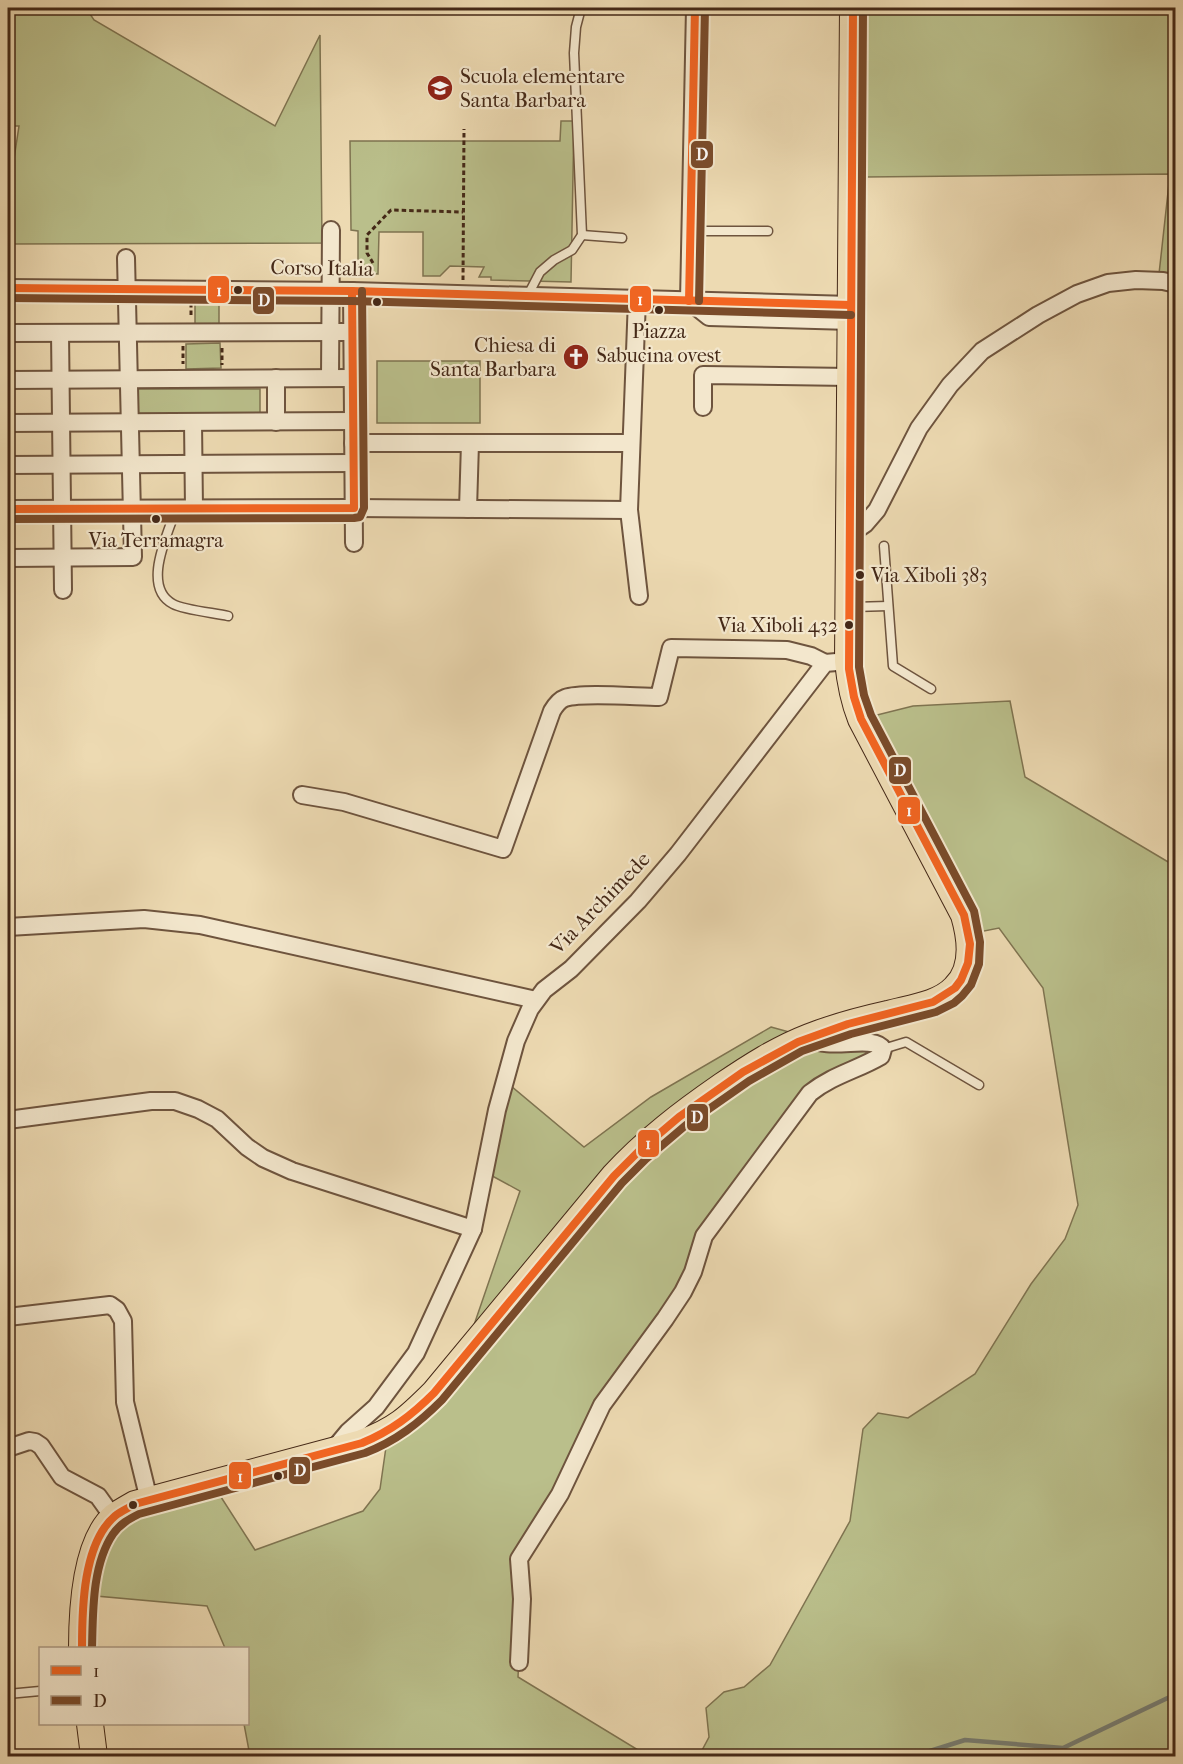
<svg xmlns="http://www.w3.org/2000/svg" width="1183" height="1764" viewBox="0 0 1183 1764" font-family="'IM FELL French Canon',serif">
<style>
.green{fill:#babf8b;stroke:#7f7451;stroke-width:1.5}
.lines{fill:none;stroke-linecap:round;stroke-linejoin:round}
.stream{stroke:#787f75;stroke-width:4.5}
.lane-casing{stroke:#6e543e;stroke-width:11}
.street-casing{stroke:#6e543e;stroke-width:20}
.primary-casing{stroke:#442817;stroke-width:28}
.path{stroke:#442817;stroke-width:3;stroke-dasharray:4.5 3;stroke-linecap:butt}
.lane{stroke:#f3e7cd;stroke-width:8}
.street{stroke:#f3e7cd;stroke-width:16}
.primary{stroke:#eddab2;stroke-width:26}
.bus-1-casing{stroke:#f3e7cd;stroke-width:12}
.bus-2-casing{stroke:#f3e7cd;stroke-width:12}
.bus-1{stroke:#f26522;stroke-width:8}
.bus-2{stroke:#7a4b2a;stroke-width:8}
.bus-dot{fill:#442817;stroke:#f3e7cd;stroke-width:2}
.labels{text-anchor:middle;stroke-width:4.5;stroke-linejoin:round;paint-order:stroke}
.bus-label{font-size:20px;fill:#442817;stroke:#f3e7cd}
.poi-label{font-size:21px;fill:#442817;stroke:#f3e7cd;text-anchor:start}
.street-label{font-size:21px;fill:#442817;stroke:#f3e7cd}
.line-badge{stroke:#f3e7cd;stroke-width:2}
.badge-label{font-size:16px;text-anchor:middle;font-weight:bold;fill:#fff}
</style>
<rect width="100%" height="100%" fill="#eddab2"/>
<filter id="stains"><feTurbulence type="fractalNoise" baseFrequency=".00333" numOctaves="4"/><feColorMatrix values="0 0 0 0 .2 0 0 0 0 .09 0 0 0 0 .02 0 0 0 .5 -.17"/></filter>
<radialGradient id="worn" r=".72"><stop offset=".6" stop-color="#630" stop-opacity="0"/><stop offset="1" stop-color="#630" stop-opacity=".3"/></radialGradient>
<g class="green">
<polygon points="8,8 86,8 94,20 275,126 320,35 322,243 8,244 8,198 19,126 8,126"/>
<polygon points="867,8 1175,8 1175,277 1159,274 1170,174 865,177"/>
<polygon points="561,121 574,121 571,282 491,280 491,277 479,277 484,267 450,266 440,276 423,276 423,232 379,232 378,274 358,273 358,231 351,230 350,141 560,141"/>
<polygon points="219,301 219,324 195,324 195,302"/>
<polygon points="220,343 221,368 186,369 186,344"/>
<rect x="377" y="361" width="103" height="62"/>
<rect x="137" y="389" width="123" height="25"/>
<polygon points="1010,701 1025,777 1175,866 1175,1756 699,1756 709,1737 706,1708 724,1692 744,1687 770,1665 850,1521 863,1429 878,1413 908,1418 975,1374 1031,1284 1065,1239 1078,1205 1043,988 999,928 969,934 861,719 913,706"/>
<polygon points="771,1027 807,1037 883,1049 826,1081 697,1254 602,1405 524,1551 518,1677 648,1756 250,1756 244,1724 248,1724 248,1648 225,1648 207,1606 85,1595 113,1517 212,1483 255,1550 363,1511 380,1489 388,1433 463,1357 520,1191 485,1172 505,1081 584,1147 651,1097"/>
</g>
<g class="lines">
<polyline class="stream" points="914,1756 965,1740 1063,1748 1176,1694"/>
<g class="lane-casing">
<g id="lane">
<polyline points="691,231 768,231"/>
<polyline points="582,235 622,238"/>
<polyline points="528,295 540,272 554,260 572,250 582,235 574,53 576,27 581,8"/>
<path d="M176 509C168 534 141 587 173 604 184 610 215 613 228 616"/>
<polyline points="884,546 893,666 931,689"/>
<polyline points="853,607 888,606"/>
<polyline points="883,1049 906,1042 979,1085"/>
<polyline points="8,1694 40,1691"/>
</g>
</g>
<g class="street-casing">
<g id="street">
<polyline points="8,288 352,291 851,305"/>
<polyline points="352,291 354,543"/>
<polyline points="637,299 629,510 639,596"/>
<polyline points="689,301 695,8"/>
<polyline points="689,301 709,317 851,321"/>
<polyline points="8,333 351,332"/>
<polyline points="60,333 63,590"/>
<polyline points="330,378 331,230"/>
<polyline points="8,380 352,378"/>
<polyline points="703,407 703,375 850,377"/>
<polyline points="193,422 194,509"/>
<polyline points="276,422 276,378"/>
<polyline points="8,423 352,421"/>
<polyline points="353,443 630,443"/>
<polyline points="8,465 353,463"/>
<polyline points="8,509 354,508 629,510"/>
<polyline points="468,509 470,443"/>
<polyline points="849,535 865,524 877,510 919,428 950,385 982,351 1038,315 1077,294 1108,283 1136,280 1163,281 1176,284"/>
<polyline points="8,558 133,557 126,258"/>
<path d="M302 795 344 802 503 849 552 711C555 706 559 700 565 698 582 692 638 697 659 697L671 648 787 650 811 656 825 663"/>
<polyline points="8,927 144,919 200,925 536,1000"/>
<polyline points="8,1120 151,1101 175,1101 198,1109 217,1119 247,1147 263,1158 292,1171 473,1229"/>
<polyline points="8,1317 110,1305 117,1310 123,1321 125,1402 149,1500"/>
<polyline points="8,1448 29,1441 35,1442 41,1446 62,1477 98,1496 113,1517"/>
<polyline points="333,1450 348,1432 376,1407 416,1353 473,1229 497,1110 516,1041 530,1009 544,990 571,969 638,901 678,854 825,663 848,661"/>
<path d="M519 1662 522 1599 519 1559 560 1494 602 1405 665 1319 683 1292 693 1272 704 1236 810 1093C833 1075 857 1070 881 1056L883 1049C873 1033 829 1053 807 1037"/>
</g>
</g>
<g class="primary-casing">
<g id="primary">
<path d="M82 1648C82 1613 85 1541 115 1516 121 1512 128 1508 135 1504L362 1443C396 1430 408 1419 434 1393L614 1176C646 1141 683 1113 722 1086 750 1067 778 1049 809 1037 835 1027 861 1020 888 1014 910 1008 939 1005 955 988 975 969 971 939 964 915L861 719C853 699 850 682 848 661L853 8"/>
<polyline points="90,1724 94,1756"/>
</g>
</g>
<g class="path">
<polyline points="373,263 367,253 367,235 391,210 463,212"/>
<polyline points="463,280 464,129"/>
<polyline points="191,303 191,318"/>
<polyline points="183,346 183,364"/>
<polyline points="222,348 222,365"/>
</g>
<use href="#lane" class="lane"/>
<use href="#street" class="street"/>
<use href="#primary" class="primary"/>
<g class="bus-1-casing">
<g id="bus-1">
<polyline points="8,288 352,291 851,305"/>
<polyline points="689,301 695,8"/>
<polyline points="8,509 354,508 352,291"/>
<path d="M82 1648C82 1609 83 1543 115 1516 121 1511 129 1508 135 1504L362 1443C391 1431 412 1415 434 1393L614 1176 639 1151 679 1117 743 1072 798 1042 848 1024 933 1002 955 988 961 980 968 963 970 944 964 915 861 719 854 697 849 669 853 8"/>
</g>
</g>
<g class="bus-2-casing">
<g id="bus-2">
<polyline points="8,298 352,301 851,315"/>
<polyline points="699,301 705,8"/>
<polyline points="8,519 354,518 360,517 364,508 362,291"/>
<path d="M92 1648C93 1612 92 1565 113 1534 120 1524 129 1519 139 1514L365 1453C396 1441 419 1423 442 1400L622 1183 646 1159 686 1125 749 1081 802 1051 851 1034 936 1012 954 1003 962 996 971 985 979 964 980 942 974 911 871 715 864 695 859 667 863 8"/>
</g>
</g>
<use href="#bus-1" class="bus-1"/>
<use href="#bus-2" class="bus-2"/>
</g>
<defs>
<g id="school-disc" transform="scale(1.35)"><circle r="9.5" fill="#8f2418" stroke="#f3e7cd"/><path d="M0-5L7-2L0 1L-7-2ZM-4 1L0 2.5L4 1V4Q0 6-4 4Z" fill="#fff"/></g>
<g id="church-disc" transform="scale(1.35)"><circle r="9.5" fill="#8f2418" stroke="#f3e7cd"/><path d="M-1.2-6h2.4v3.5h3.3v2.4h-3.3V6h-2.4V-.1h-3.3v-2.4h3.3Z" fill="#fff"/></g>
</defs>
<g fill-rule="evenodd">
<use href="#school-disc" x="440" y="88"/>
<use href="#church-disc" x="576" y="357"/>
</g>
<g class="bus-dot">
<circle cx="238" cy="290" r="5"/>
<circle cx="377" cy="302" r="5"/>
<circle cx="659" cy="310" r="5"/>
<circle cx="156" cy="519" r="5"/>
<circle cx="860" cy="575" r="5"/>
<circle cx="849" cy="625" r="5"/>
<circle cx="278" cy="1476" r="5"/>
<circle cx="133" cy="1505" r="5"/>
</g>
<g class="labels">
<g class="bus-label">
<text x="659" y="338">Piazza<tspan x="659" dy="24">Sabucina ovest</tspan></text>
<text x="156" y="547">Via Terramagra</text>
<text x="871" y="582" text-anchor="start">Via Xiboli 383</text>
<text x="838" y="632" text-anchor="end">Via Xiboli 432</text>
</g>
<g class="poi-label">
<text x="460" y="83">Scuola elementare<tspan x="460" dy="24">Santa Barbara</tspan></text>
<text x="556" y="352" text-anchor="end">Chiesa di<tspan x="556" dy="24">Santa Barbara</tspan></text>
</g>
<g class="street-label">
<text transform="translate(322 268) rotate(1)" y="7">Corso Italia</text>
<text transform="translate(600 903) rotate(-46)" y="7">Via Archimede</text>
</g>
</g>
<g class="line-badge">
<rect x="690" y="140" width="24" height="29" rx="6" fill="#7a4b2a"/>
<rect x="207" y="275" width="23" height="29" rx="6" fill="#f26522"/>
<rect x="629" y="285" width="23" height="28" rx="6" fill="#f26522"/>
<rect x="252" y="286" width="23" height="29" rx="6" fill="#7a4b2a"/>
<rect x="888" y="756" width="24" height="29" rx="6" fill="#7a4b2a"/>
<rect x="897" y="796" width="24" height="29" rx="6" fill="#f26522"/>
<rect x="686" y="1103" width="23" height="29" rx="6" fill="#7a4b2a"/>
<rect x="637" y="1129" width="23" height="29" rx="6" fill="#f26522"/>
<rect x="288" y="1456" width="23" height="29" rx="6" fill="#7a4b2a"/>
<rect x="228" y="1461" width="24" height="29" rx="6" fill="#f26522"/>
</g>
<g class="badge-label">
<text x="702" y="160">D</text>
<text x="219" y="296">1</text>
<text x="640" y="305">1</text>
<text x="264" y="306">D</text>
<text x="900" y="776">D</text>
<text x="909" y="816">1</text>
<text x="697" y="1123">D</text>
<text x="648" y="1149">1</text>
<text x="300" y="1476">D</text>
<text x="240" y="1482">1</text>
</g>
<rect width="1183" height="1764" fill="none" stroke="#eddab2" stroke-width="30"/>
<rect x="9" y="9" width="1165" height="1746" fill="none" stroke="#442817" stroke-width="3"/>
<rect x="15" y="15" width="1153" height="1734" fill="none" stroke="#442817" stroke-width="1.5"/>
<rect x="39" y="1647" width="210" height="78" fill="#f3e7cd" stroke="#ad9b84" stroke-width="1.5"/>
<rect x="51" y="1666" width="30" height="9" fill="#f26522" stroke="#ad9b84" stroke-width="1.5"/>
<text x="93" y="1677" font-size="18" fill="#442817">1</text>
<rect x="51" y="1696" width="30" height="9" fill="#7a4b2a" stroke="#ad9b84" stroke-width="1.5"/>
<text x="93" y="1707" font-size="18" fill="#442817">D</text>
<rect width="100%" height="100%" filter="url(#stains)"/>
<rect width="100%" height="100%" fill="url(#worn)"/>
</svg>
